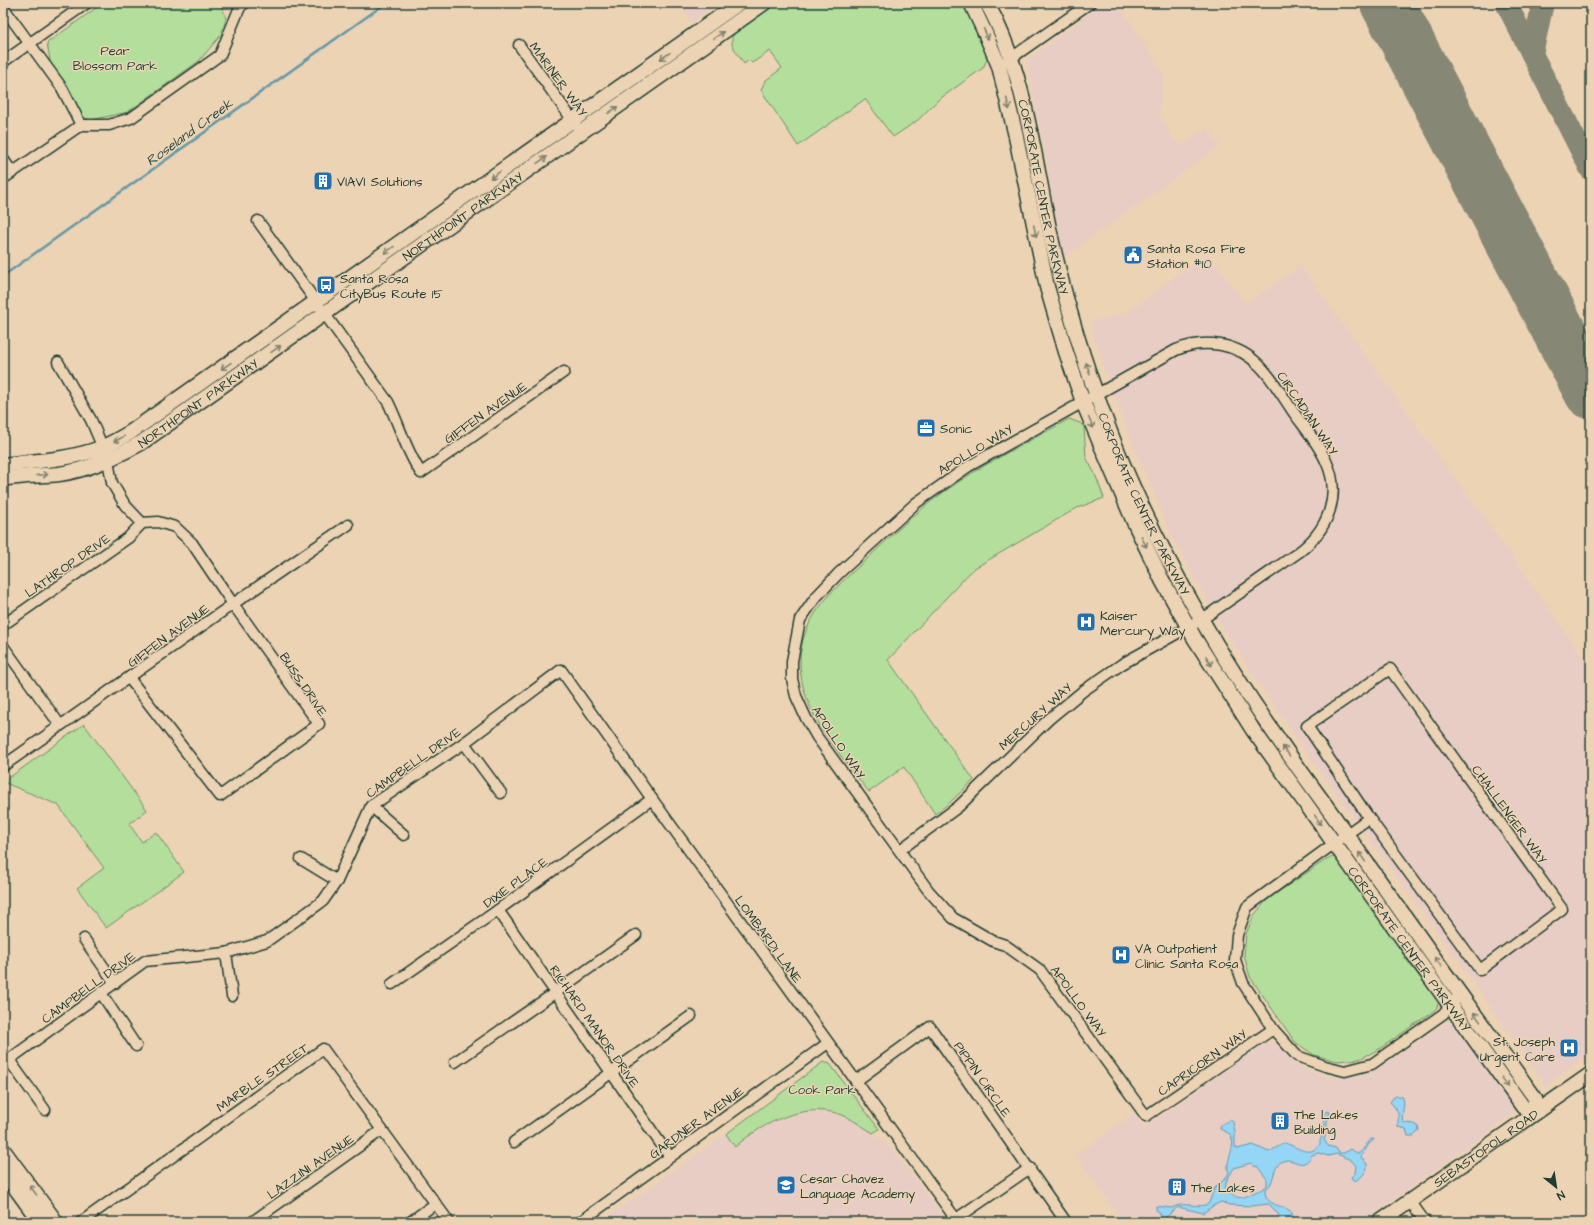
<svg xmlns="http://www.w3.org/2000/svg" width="1594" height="1225" viewBox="0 0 1594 1225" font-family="'Architects Daughter',sans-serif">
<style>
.built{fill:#e8cdc5}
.green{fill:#b4de9b;stroke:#6a8e68}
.water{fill:#95d5f6;stroke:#6698a8;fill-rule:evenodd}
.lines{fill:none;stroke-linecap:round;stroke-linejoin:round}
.stream{stroke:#6698a8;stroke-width:2.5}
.taxiway{stroke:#868874;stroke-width:22}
.runway{stroke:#868874;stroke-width:54}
.street-casing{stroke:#1f3d34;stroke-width:13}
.secondary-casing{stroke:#1f3d34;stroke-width:17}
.street{stroke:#ecd3b4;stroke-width:10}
.secondary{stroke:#ecd3b4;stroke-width:14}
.oneway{stroke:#7b806e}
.labels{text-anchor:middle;stroke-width:3;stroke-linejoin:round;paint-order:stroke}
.park-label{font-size:13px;fill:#264539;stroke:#ecd3b4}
.street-label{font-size:13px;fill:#1f3d34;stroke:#ecd3b4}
.poi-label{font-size:13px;fill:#1f3d34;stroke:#ecd3b4;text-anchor:start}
.water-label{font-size:14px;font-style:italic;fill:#2b4c47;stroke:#ecd3b4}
</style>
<rect width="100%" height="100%" fill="#ecd3b4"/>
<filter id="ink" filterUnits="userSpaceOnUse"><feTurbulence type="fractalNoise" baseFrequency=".025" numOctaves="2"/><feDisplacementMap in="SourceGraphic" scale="8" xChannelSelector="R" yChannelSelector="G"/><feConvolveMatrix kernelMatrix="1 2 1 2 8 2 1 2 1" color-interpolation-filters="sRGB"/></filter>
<g filter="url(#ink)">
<g class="built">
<polygon points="678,3 719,3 691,22"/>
<polygon points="1106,8 1122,9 1164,75 1159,114 1175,142 1184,143 1208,128 1220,146 1064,257 1027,60 1094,10"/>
<polygon points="1207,253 1246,304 1300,266 1514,559 1591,669 1591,1052 1546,1086 1479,990 1297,740 1221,626 1173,539 1130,438 1103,365 1090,322 1127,313"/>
<polygon points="1453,1021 1515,1107 1514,1113 1363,1222 1123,1222 1076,1155 1134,1113 1144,1127 1264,1043 1270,1042 1275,1044 1293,1061 1308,1070 1328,1076 1356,1076 1367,1073 1382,1066 1442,1025 1446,1022"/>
<polygon points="821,1111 846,1117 873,1133 891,1148 948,1222 600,1222 726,1134 735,1147 748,1135 775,1120 797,1114"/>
</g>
<g class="green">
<polygon points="103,3 216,3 223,9 226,19 221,35 199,61 128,112 91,120 79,116 51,66 47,43"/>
<polygon points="775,3 964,3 973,20 988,57 983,68 938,100 918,120 893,137 865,99 798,146 761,90 765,81 782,68 770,51 752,63 749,60 744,64 732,45 732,37 738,29"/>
<path d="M1069 419 1080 423 1084 427 1086 457 1095 474 1104 498 1077 508 973 569 888 660 974 780 948 804 935 814 904 767 869 792C843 758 807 719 801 676 793 622 833 590 868 558 891 536 915 513 941 494 980 465 1027 443 1069 419Z"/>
<polygon points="84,724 147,810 129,824 142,842 156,832 184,872 106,928 77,888 104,868 58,805 3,782"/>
<path d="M1330 857 1337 858 1394 937C1404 961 1423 980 1439 1001L1437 1007 1435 1010 1381 1048 1360 1059 1337 1061 1314 1055 1295 1042 1250 977 1244 955 1246 934 1254 915 1268 899Z"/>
<path d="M823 1062 830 1064 879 1129 873 1133C865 1128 856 1122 847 1117 809 1099 763 1122 735 1147L726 1134Z"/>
</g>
<g class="water">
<path d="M1396 1096H1402C1407 1105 1400 1114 1403 1122 1410 1125 1418 1121 1419 1130L1414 1136H1408L1406 1129 1398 1127C1398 1111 1401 1115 1390 1102L1393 1098Z"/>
<path d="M1326 1111 1330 1112 1327 1122V1129L1324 1140 1328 1146 1336 1148 1339 1153H1344L1350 1149 1357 1153H1360L1371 1139H1375L1369 1144 1361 1157 1367 1164C1368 1171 1362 1178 1354 1181L1352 1179 1351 1177 1355 1173 1356 1166 1351 1160 1337 1154 1328 1156 1318 1153 1312 1155C1302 1173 1294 1156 1283 1161 1275 1164 1274 1176 1271 1183 1270 1186 1267 1188 1265 1190 1265 1208 1286 1204 1292 1213L1290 1222H1281L1278 1214 1269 1204 1251 1206 1229 1205 1221 1202 1213 1206 1203 1213 1178 1207 1165 1218H1162L1159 1212 1156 1210V1206L1172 1208C1184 1200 1200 1210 1209 1203L1214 1189 1225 1179 1229 1173C1224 1159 1238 1147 1230 1134L1220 1129C1220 1123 1225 1123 1230 1120L1233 1122 1235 1132V1146L1237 1149 1253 1145 1269 1152 1284 1143C1296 1145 1309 1160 1320 1144V1140L1321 1139C1324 1130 1324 1121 1326 1111ZM1251 1163 1255 1167 1257 1166 1267 1179V1186C1263 1189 1260 1190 1255 1192 1239 1200 1238 1200 1225 1188L1227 1180 1234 1168Z"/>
</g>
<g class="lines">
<polyline class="stream" points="3,276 386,3"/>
<g class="taxiway">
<polyline points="1506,3 1591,170"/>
<polyline points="1532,54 1543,3"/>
</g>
<polyline class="runway" points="1387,3 1591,392"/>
<g class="street-casing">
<g id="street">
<polyline points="3,7 62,88 81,125"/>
<polyline points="519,45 576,125"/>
<polyline points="1007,61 1090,3"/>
<polyline points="3,62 87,3"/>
<polyline points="3,159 12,172"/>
<polyline points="3,179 81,125 109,125 131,118 220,55 240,7 245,3"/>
<path d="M258 221 388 402C400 426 406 451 421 473L564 372"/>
<polyline points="58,362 91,420 108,460 112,483 125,505 142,523 158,522 175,527 192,543 233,604 319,724 220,796 129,678"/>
<polyline points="3,625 128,538 142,523"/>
<polyline points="3,646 60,725"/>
<polyline points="464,743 501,793"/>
<polyline points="3,766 233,604 348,525"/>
<polyline points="371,806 404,835"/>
<polyline points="1369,818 1480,970 1562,909 1390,669 1307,726 1369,818 1247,907 1237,935 1235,960 1243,983 1273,1029 1297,1056 1325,1066 1345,1071 1372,1064 1443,1014 1455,1000"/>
<path d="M900 850 958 807 1049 719 1083 691 1122 664 1201 620 1299 552C1328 530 1342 495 1326 461 1318 443 1305 428 1294 413 1283 397 1273 379 1260 366 1238 343 1204 338 1176 350L969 466 916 503 839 573 816 597 800 620 792 661V679L796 696 806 718 817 737 928 890 953 918 993 941 1005 945 1040 970 1146 1116 1273 1029"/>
<polyline points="301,859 337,881"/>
<polyline points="498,910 670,1157"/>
<polyline points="84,939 115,983"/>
<polyline points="226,953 232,996"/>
<polyline points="392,984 498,910 652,799"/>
<polyline points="101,993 136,1046"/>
<polyline points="9,1060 45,1110"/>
<polyline points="455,1062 556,992 636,935"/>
<polyline points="3,1064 145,961 226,953 267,941 323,901 337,881 371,806 464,743 561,670 652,799 958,1222"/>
<polyline points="856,1081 930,1027 1066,1222"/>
<polyline points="514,1142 691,1016"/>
<polyline points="1410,1201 1425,1222"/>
<polyline points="956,1219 1030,1168"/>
<polyline points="81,1222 323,1049 449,1222"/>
<polyline points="252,1222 382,1130"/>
<polyline points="410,1222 435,1204"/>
<polyline points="580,1222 828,1043"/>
</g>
</g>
<g class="secondary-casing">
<g id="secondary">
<path id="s1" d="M971 3 986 35 999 66 1015 132 1047 287 1066 352 1083 402 1101 445 1134 522 1162 580 1195 639 1253 730 1523 1107 1536 1112"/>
<path id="s2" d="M987 3C1027 76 1034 162 1052 242 1069 317 1093 391 1122 462 1164 561 1219 655 1281 743 1300 771 1320 797 1339 824 1404 916 1469 1007 1535 1098L1536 1112"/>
<path d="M3 465C34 461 65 460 95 450 108 446 120 438 131 432L739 3"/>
<path id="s3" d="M3 479C21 475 41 476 59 474 88 470 115 457 141 443L764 3"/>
<polyline points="3,1150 56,1222"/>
<polyline points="3,1171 40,1222"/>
<path id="s4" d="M1380 1222 1591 1074"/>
</g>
</g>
<use href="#street" class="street"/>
<use href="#secondary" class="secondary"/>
</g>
<defs><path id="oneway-shaft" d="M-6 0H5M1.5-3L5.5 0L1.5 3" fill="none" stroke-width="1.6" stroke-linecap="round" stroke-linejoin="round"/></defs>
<g class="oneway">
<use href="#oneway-shaft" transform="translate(986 34) rotate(66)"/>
<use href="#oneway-shaft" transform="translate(719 35) rotate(-35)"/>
<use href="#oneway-shaft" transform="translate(665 56) rotate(145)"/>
<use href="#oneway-shaft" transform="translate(1008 104) rotate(76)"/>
<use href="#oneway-shaft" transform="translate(613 110) rotate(-35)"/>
<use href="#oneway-shaft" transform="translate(542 160) rotate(-35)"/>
<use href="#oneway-shaft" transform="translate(495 175) rotate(145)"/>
<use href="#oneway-shaft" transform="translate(1035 231) rotate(78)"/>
<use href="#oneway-shaft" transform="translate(389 250) rotate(145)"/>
<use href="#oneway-shaft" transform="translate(276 349) rotate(-35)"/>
<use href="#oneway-shaft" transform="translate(226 366) rotate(145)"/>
<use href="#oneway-shaft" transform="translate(1088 368) rotate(-109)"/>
<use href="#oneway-shaft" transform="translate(1091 423) rotate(67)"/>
<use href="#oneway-shaft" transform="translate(119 439) rotate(153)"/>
<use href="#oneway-shaft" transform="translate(42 475) rotate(-5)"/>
<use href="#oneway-shaft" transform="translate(1144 542) rotate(64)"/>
<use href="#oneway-shaft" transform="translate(1209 661) rotate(58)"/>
<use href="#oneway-shaft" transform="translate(1286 751) rotate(-126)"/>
<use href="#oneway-shaft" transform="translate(1318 820) rotate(55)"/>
<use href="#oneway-shaft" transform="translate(1362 857) rotate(-125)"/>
<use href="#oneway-shaft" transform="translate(1438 962) rotate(-126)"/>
<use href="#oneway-shaft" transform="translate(1477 1017) rotate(-125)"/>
<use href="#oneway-shaft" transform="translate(1505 1082) rotate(54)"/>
<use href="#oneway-shaft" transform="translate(33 1190) rotate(-126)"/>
</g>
</g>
<defs>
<g id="building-square" transform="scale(1)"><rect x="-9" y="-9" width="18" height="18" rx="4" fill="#1f6fb2" stroke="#ecd3b4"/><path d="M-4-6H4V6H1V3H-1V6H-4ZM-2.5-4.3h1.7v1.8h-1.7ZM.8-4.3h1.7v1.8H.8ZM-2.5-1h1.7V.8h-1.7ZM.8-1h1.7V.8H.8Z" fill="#fff"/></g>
<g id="civic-square" transform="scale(1)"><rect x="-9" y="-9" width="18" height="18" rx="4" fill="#1f6fb2" stroke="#ecd3b4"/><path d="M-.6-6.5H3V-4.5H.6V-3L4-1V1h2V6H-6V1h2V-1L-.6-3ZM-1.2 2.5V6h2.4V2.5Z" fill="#fff"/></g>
<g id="bus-square" transform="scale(1)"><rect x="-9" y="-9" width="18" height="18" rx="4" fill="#1f6fb2" stroke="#ecd3b4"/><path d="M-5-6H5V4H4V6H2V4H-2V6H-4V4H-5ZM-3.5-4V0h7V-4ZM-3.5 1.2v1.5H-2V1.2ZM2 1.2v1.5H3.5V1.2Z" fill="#fff"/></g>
<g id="office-square" transform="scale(1)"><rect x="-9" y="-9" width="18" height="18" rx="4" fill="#1f6fb2" stroke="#ecd3b4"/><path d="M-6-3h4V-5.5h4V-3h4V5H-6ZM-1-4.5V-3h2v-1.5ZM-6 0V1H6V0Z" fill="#fff"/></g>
<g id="hospital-square" transform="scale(1)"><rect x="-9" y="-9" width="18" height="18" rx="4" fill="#1f6fb2" stroke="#ecd3b4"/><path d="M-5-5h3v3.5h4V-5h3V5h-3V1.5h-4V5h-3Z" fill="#fff"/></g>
<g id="school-square" transform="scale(1)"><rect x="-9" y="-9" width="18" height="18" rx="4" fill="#1f6fb2" stroke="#ecd3b4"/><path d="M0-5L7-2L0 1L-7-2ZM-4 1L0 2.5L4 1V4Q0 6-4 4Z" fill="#fff"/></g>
</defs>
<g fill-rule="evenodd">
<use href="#building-square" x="323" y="181"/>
<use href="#civic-square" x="1133" y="255"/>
<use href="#bus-square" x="326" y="285"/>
<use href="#office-square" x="926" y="428"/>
<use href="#hospital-square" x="1086" y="622"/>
<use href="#hospital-square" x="1121" y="955"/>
<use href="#hospital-square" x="1569" y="1048"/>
<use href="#building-square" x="1280" y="1121"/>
<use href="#school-square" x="786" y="1185"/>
<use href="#building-square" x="1177" y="1187"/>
</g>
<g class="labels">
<g class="park-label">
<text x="115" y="55">Pear<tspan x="115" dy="15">Blossom Park</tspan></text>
<text x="822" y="1094">Cook Park</text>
</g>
<g class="street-label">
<text transform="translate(559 79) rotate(54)" y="5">MARINER WAY</text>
<text dy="5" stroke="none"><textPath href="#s2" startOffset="203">CORPORATE CENTER PARKWAY</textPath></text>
<text dy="5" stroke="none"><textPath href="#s3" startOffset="538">NORTHPOINT PARKWAY</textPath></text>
<text dy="5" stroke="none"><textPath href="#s3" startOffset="214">NORTHPOINT PARKWAY</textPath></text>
<text transform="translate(485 412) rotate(-35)" y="5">GIFFEN AVENUE</text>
<text transform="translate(1308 413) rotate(56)" y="5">CIRCADIAN WAY</text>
<text transform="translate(975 449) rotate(-31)" y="5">APOLLO WAY</text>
<text dy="5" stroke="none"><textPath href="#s2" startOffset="527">CORPORATE CENTER PARKWAY</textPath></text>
<text transform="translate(67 565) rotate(-35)" y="5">LATHROP DRIVE</text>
<text transform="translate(168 635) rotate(-36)" y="5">GIFFEN AVENUE</text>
<text transform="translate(304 684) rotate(56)" y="5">BUSS DRIVE</text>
<text transform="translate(1035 716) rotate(-42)" y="5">MERCURY WAY</text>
<text transform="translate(839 742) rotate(56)" y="5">APOLLO WAY</text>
<text transform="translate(413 762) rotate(-35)" y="5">CAMPBELL DRIVE</text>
<text transform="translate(1510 814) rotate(54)" y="5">CHALLENGER WAY</text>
<text transform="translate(515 882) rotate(-36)" y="5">DIXIE PLACE</text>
<text transform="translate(769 939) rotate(54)" y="5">LOMBARDI LANE</text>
<text dy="5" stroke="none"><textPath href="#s1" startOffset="1055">CORPORATE CENTER PARKWAY</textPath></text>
<text transform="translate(88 987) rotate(-36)" y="5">CAMPBELL DRIVE</text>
<text transform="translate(1079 1001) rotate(54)" y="5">APOLLO WAY</text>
<text transform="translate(595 1026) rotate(55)" y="5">RICHARD MANOR DRIVE</text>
<text transform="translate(1202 1062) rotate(-35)" y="5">CAPRICORN WAY</text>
<text transform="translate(262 1077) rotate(-35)" y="5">MARBLE STREET</text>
<text transform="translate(983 1079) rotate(55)" y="5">PIPPIN CIRCLE</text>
<text transform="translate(696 1122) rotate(-36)" y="5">GARDNER AVENUE</text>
<text dy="5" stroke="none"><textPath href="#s4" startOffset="129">SEBASTOPOL ROAD</textPath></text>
<text transform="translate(310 1166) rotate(-35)" y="5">LAZZINI AVENUE</text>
</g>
<g class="poi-label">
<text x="337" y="186">VIAVI Solutions</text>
<text x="1147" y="253">Santa Rosa Fire<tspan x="1147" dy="15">Station #10</tspan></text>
<text x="340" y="283">Santa Rosa<tspan x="340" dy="15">CityBus Route 15</tspan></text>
<text x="940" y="433">Sonic</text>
<text x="1100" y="620">Kaiser<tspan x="1100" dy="15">Mercury Way</tspan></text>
<text x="1135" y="953">VA Outpatient<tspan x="1135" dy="15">Clinic Santa Rosa</tspan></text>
<text x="1555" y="1046" text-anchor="end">St. Joseph<tspan x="1555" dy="15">Urgent Care</tspan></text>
<text x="1294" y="1119">The Lakes<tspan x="1294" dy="15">Building</tspan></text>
<text x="800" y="1183">Cesar Chavez<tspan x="800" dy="15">Language Academy</tspan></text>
<text x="1191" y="1192">The Lakes</text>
</g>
<g class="water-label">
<text transform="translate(189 132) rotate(-36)" y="5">Roseland Creek</text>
</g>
</g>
<rect width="1594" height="1225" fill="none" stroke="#ecd3b4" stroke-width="16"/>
<rect x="8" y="8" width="1578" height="1209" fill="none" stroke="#1f3d34" stroke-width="1.5" filter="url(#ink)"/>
<g transform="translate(1556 1187) rotate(150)" stroke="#ecd3b4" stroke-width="3" paint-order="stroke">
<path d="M0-3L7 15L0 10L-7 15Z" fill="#1f3d34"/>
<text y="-6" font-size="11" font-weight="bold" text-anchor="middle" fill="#1f3d34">N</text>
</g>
</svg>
